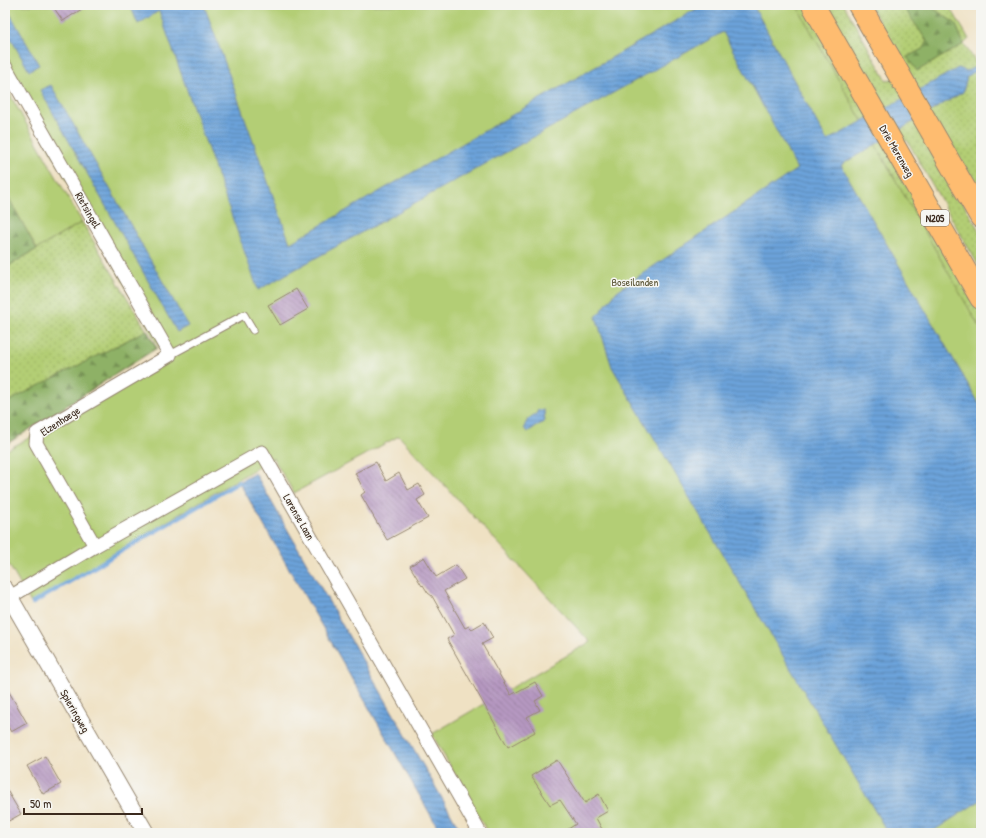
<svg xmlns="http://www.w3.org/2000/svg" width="986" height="838" viewBox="0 0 986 838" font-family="'Patrick Hand',sans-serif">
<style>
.grass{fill:url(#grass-dots);stroke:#777c49}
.forest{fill:url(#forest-firs);stroke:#646e42}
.green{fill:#b3ce74;stroke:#777c49}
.water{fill:url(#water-rules);stroke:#54667c}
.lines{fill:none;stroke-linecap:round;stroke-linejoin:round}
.stream{stroke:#6ca3da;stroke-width:4.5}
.building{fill:url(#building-back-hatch)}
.service-casing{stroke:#958670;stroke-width:9}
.minor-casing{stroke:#958670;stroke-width:15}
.tertiary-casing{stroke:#958670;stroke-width:18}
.trunk-casing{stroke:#958670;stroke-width:24}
.service{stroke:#fff;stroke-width:7}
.minor{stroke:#fff;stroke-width:13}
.tertiary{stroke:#fff;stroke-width:16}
.trunk{stroke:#febc70;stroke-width:22}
.labels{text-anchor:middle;stroke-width:3;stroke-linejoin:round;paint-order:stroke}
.shield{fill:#f6f6f2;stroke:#73675e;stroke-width:1}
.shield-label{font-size:10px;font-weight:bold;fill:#3b2a1e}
.street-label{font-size:11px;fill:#3b2a1e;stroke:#f6f6f2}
.park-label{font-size:11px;fill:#595334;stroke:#f6f6f2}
</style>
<defs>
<pattern id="grass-dots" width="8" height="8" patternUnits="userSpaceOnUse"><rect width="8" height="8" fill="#b3ce74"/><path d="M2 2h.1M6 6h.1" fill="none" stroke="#9bb164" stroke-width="1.8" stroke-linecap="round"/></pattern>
<pattern id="forest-firs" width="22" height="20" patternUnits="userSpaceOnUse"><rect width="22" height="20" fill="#8eb166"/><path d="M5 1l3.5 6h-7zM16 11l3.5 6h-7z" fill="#759053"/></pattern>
<pattern id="water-rules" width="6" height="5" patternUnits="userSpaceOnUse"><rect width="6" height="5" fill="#6ca3da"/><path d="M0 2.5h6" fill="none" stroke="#5a85b0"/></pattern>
<pattern id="building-back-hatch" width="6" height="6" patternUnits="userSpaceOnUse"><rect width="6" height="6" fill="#b698c1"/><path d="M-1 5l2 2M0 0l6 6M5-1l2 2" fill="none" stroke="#957c9c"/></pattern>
</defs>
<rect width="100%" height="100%" fill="#f6f6f2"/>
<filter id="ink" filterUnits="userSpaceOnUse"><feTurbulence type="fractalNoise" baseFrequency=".025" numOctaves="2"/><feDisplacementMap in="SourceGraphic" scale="8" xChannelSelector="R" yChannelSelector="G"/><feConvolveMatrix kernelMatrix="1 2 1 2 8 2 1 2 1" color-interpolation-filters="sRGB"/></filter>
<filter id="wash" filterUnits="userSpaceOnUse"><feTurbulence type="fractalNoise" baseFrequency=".012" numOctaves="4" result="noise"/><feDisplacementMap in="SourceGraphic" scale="16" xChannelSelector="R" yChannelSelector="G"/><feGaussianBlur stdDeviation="0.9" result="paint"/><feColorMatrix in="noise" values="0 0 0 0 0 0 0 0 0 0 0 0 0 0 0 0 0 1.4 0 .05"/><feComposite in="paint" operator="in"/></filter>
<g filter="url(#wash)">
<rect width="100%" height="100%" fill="#efe1c3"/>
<g class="grass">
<polygon points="753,5 844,5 887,81 907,71 870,5 949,5 969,39 964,44 979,67 979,69 981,69 981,199 922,132 981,234 981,270 907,140 887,151 981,300 981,407"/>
<polygon points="82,222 157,348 5,445 5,268"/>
</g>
<g class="forest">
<polygon points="902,5 928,5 955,23 964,44 917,71 907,57 924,48 927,41"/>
<polygon points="5,191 37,249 5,268"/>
<polygon points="147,330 156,348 5,445 5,403"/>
</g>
<g class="green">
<polygon points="5,5 796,5 981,330 981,833 488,833 432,734 590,642 399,436 294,493 273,458 31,603 5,558 5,451 168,363 5,68"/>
<polygon points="5,86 82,222 37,249 5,191"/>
</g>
<g class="water">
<polygon points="5,5 39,65 29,71 5,28"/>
<polygon points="130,5 204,5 290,243 703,5 753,5 827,141 958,68 967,71 977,66 979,67 978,69 967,77 963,92 841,165 981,407 981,800 930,833 888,833 612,367 596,317 617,291 797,169 723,32 258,290 159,11 138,24"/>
<polygon points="51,85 188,326 177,332 40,90"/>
<path d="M538 410H544L545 421 527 432 524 428C526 421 529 417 536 414Z"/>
<polygon points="255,473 462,833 441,833 239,482"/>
</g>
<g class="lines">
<polyline class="stream" points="33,603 239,482"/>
</g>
<g id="blocks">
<g class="building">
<polygon points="52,5 88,5 63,21"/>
<polygon points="296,289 308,309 280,325 268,305"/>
<polygon points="376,462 386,481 399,473 408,490 419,484 425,495 417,500 428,518 387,540 361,495 365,492 355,473"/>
<polygon points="424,557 436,577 456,565 465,579 444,591 465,628 469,626 472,629 484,622 493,638 482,644 511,695 535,682 543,696 535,701 540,710 527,717 535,732 508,747 447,639 454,635 432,596 428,593 423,585 422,586 410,566"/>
<polygon points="5,685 27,723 11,732 5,721"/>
<polygon points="45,756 61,784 43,794 27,766"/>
<polygon points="557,760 585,803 599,794 608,811 596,818 604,833 562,833 576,824 560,800 550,805 531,776"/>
<polygon points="5,787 21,814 5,823"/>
</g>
</g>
</g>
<g filter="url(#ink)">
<use href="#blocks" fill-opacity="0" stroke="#958670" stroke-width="1"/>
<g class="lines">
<g class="service-casing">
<polyline id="service" points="170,355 244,315 253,330"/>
</g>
<g class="minor-casing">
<g id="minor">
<polyline points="5,66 170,355 37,433 36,443 95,546"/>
<polyline points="10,597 95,546 262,452 480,833"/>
</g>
</g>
<g class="tertiary-casing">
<polyline id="tertiary" points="5,589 146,833"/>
</g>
<g class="trunk-casing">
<g id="trunk">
<polyline points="813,5 981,298"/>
<polyline points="859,5 981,217"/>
</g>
</g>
<use href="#service" class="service"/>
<use href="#minor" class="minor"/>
<use href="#tertiary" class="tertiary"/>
<use href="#trunk" class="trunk"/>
</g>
</g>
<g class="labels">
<rect class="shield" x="921" y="210" width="28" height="16" rx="3"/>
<g class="shield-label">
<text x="935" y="222">N205</text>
</g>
<g class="street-label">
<text transform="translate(897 151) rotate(60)" y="4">Drie Merenweg</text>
<text transform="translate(88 210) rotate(60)" y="4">Rietsingel</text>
<text transform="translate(60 421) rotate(-33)" y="4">Elzenhaege</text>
<text transform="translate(299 517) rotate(60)" y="4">Larense Laan</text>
<text transform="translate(75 711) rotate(60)" y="4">Spieringweg</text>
</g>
<g class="park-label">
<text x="635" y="286">Boseilanden</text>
</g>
</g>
<rect width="986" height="838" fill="none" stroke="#f6f6f2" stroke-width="20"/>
<path d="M24 808v6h118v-6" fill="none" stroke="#3b2a1e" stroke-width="2"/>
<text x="30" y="808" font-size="12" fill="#3b2a1e" stroke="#f6f6f2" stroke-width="3" paint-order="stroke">50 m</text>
</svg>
